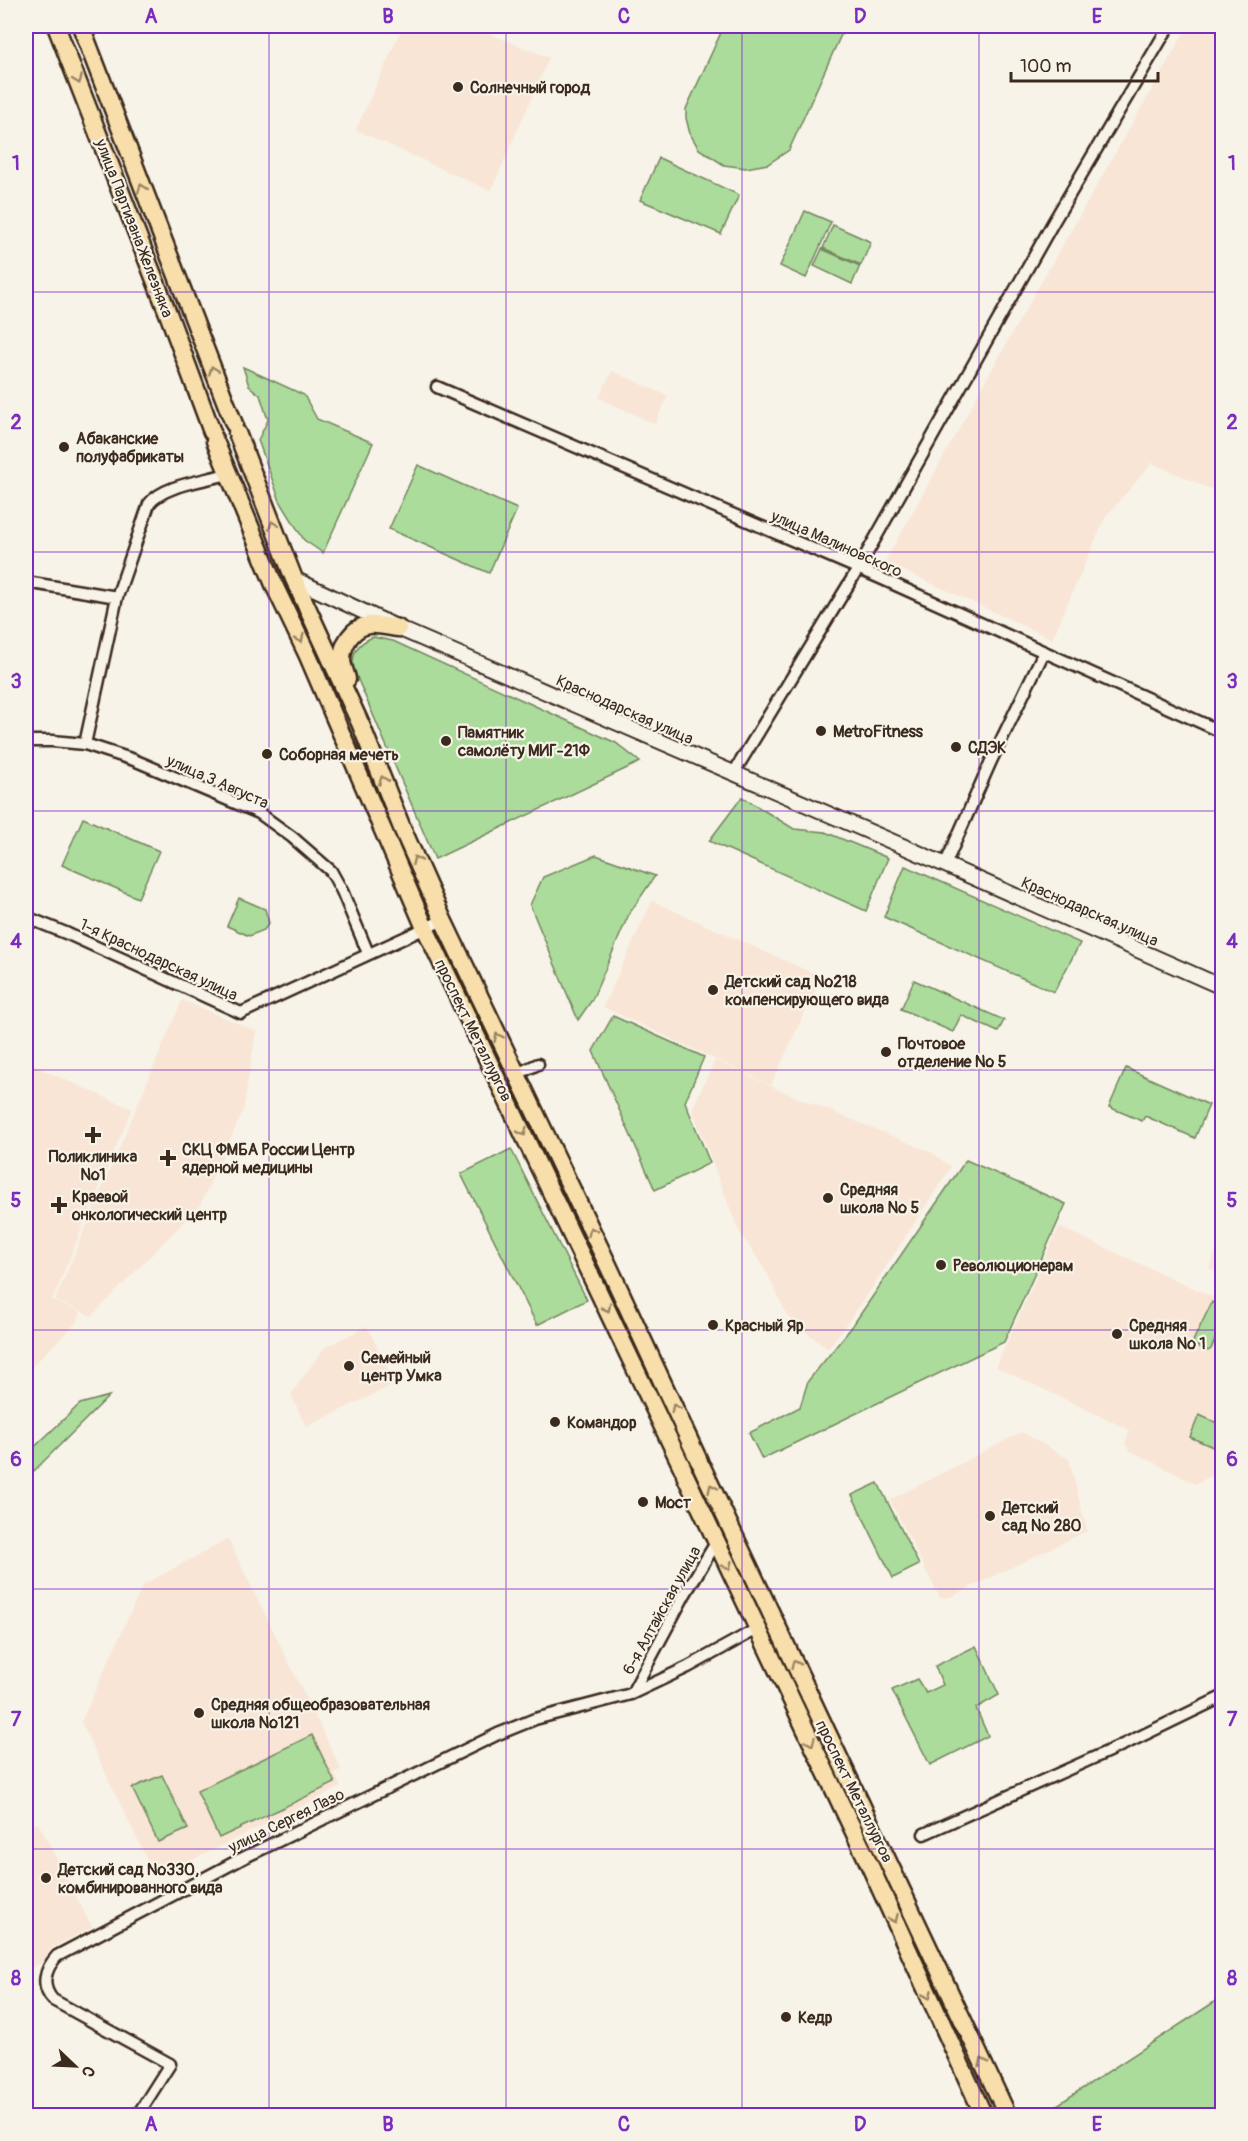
<svg xmlns="http://www.w3.org/2000/svg" width="1248" height="2141" viewBox="0 0 1248 2141" font-family="Pangolin,sans-serif">
<style>
.built{fill:#f8e5d5}
.green{fill:#abdc9c;stroke:#73835d;stroke-width:1.5}
.lines{fill:none;stroke-linecap:round;stroke-linejoin:round}
.minor-casing{stroke:#3b2a1e;stroke-width:15}
.secondary-casing{stroke:#3b2a1e;stroke-width:18}
.primary-casing{stroke:#3b2a1e;stroke-width:21}
.minor{stroke:#f7f3e8;stroke-width:10}
.secondary{stroke:#f7f3e8;stroke-width:14}
.primary{stroke:#f8deab;stroke-width:16}
.oneway{stroke:#9a8464}
.grid{fill:none;stroke:#7b2cbf;stroke-width:1.5;stroke-opacity:0.55}
.poi-dot{fill:#3b2a1e;stroke:#f7f3e8;stroke-width:2}
.labels{text-anchor:middle;stroke-width:4.5;stroke-linejoin:round;paint-order:stroke}
.poi-label{font-size:16px;font-weight:bold;fill:#3b2a1e;stroke:#f7f3e8;text-anchor:start}
.street-label{font-size:16px;fill:#3b2a1e;stroke:#f7f3e8}
.neatline{fill:none;stroke:#7b2cbf;stroke-width:2}
.grid-label{font-size:20px;text-anchor:middle;font-weight:bold;fill:#7b2cbf}
</style>
<rect width="100%" height="100%" fill="#f7f3e8"/>
<filter id="ink" filterUnits="userSpaceOnUse"><feTurbulence type="fractalNoise" baseFrequency=".0167" numOctaves="2"/><feDisplacementMap in="SourceGraphic" scale="12" xChannelSelector="R" yChannelSelector="G"/><feConvolveMatrix kernelMatrix="1 2 1 2 8 2 1 2 1" color-interpolation-filters="sRGB"/></filter>
<g filter="url(#ink)">
<g class="built">
<polygon points="403,26 471,26 549,58 491,191 356,130"/>
<polygon points="1188,26 1222,26 1222,494 1152,463 1106,516 1052,639 885,562 1014,330"/>
<polygon points="612,371 668,396 655,424 599,398"/>
<polygon points="652,901 821,977 771,1085 603,1007"/>
<polygon points="182,1000 256,1031 243,1111 200,1205 92,1316 55,1300"/>
<polygon points="715,1060 784,1092 931,1152 951,1167 868,1294 828,1349 788,1317 767,1273 738,1229 692,1109"/>
<polygon points="29,1064 132,1109 52,1300 81,1312 77,1322 26,1372 26,1071"/>
<polygon points="1059,1227 1222,1301 1222,1470 1196,1484 1129,1450 1125,1443 1130,1430 996,1367"/>
<polygon points="1222,1237 1222,1275 1209,1268"/>
<polygon points="367,1326 395,1384 306,1427 291,1394 324,1348"/>
<polygon points="1022,1432 1069,1459 1087,1531 950,1597 940,1598 890,1500"/>
<polygon points="228,1539 341,1769 334,1773 341,1787 156,1878 81,1722 143,1585"/>
<polygon points="38,1823 92,1927 53,1947 42,1963 26,1970 26,1828"/>
</g>
<g class="green">
<polygon points="724,26 845,26 789,150 768,164 746,168 724,165 699,149 690,134 686,118 686,109"/>
<polygon points="659,158 739,195 721,234 640,200"/>
<polygon points="805,211 831,222 806,278 780,266"/>
<polygon points="833,225 871,242 861,265 823,248"/>
<polygon points="822,249 860,266 852,284 814,266"/>
<polygon points="243,367 304,395 317,419 373,443 323,553 304,540 280,501 258,440 268,420 260,395 249,386"/>
<polygon points="418,465 517,509 489,573 389,529"/>
<path d="M373 637 393 641 616 743 640 762 435 859 353 668C352 652 358 643 373 637Z"/>
<polygon points="742,797 794,829 825,832 888,858 866,911 709,841"/>
<polygon points="83,818 159,851 138,898 62,865"/>
<polygon points="596,855 655,876 629,914 592,1000 578,1020 530,905 543,877"/>
<polygon points="905,866 1080,943 1054,992 884,917"/>
<polygon points="239,898 265,909 269,923 264,930 249,936 227,926"/>
<polygon points="914,980 1004,1020 998,1032 961,1015 953,1032 901,1009"/>
<polygon points="613,1016 704,1057 685,1102 710,1163 655,1190 593,1051"/>
<polygon points="1126,1068 1209,1105 1195,1138 1145,1116 1142,1121 1109,1107"/>
<polygon points="511,1149 587,1300 537,1325 461,1174"/>
<polygon points="966,1160 1066,1204 1004,1342 762,1459 749,1433 800,1407 808,1381 851,1328"/>
<polygon points="1212,1302 1222,1307 1222,1324 1211,1349 1208,1351 1194,1345 1193,1341"/>
<polygon points="109,1396 30,1475 26,1478 26,1455 80,1404"/>
<polygon points="1199,1415 1222,1425 1222,1451 1190,1437"/>
<polygon points="878,1483 919,1565 893,1578 852,1495"/>
<polygon points="976,1646 999,1695 976,1708 988,1736 930,1765 892,1690 917,1679 926,1693 943,1685 935,1666"/>
<polygon points="312,1735 335,1783 219,1838 197,1791"/>
<polygon points="162,1775 188,1829 158,1842 132,1788"/>
<polygon points="1222,1997 1222,2108 1206,2116 1054,2115 1051,2109"/>
</g>
<g class="lines">
<g class="minor-casing">
<g id="minor">
<polyline points="437,387 878,577 1222,732"/>
<polyline points="26,582 117,597"/>
<polyline points="26,741 52,741 85,744 134,760 259,813 292,837 331,871 342,891 368,953"/>
<path d="M85 744 117 597 149 504C163 485 204 481 227 474"/>
<polyline points="733,774 858,569 1054,221 1169,26"/>
<polyline points="945,865 991,761 1044,652"/>
<polyline points="26,917 68,934 241,1013 443,920"/>
<polyline points="515,1075 538,1064"/>
<polyline points="632,1693 685,1594 717,1541"/>
<polyline points="924,1834 1129,1742 1222,1697"/>
<path d="M137 2116 170 2064 53 2000C40 1986 45 1969 57 1956L241 1859 498 1734 535 1719 631 1694 688 1667 757 1629"/>
</g>
</g>
<g class="secondary-casing">
<polyline id="secondary" points="294,579 398,628 907,848 1222,987"/>
</g>
<g class="primary-casing">
<g id="primary">
<polyline points="56,26 169,316 212,432"/>
<polyline points="81,26 234,424"/>
<polyline points="237,433 294,579 361,725 402,828 443,920 608,1265 699,1461"/>
<polyline points="215,441 275,587 308,656 425,928 683,1469"/>
<path d="M347 679C346 673 342 666 342 660 342 644 353 627 369 625 378 624 389 627 398 628"/>
<polyline points="702,1467 1008,2116"/>
<polyline points="685,1475 865,1855 984,2116"/>
</g>
</g>
<use href="#minor" class="minor"/>
<use href="#secondary" class="secondary"/>
<use href="#primary" class="primary"/>
</g>
<defs><path id="oneway-chevron" d="M-2-3.5L2.5 0L-2 3.5" fill="none" stroke-width="1.6" stroke-linecap="round" stroke-linejoin="round" transform="scale(1.5)"/></defs>
<g class="oneway">
<use href="#oneway-chevron" transform="translate(78 80) rotate(69)"/>
<use href="#oneway-chevron" transform="translate(142 188) rotate(-111)"/>
<use href="#oneway-chevron" transform="translate(213 370) rotate(-111)"/>
<use href="#oneway-chevron" transform="translate(273 525) rotate(-111)"/>
<use href="#oneway-chevron" transform="translate(300 639) rotate(64)"/>
<use href="#oneway-chevron" transform="translate(383 780) rotate(-111)"/>
<use href="#oneway-chevron" transform="translate(416 860) rotate(-114)"/>
<use href="#oneway-chevron" transform="translate(498 1037) rotate(-115)"/>
<use href="#oneway-chevron" transform="translate(523 1132) rotate(64)"/>
<use href="#oneway-chevron" transform="translate(592 1231) rotate(-116)"/>
<use href="#oneway-chevron" transform="translate(607 1308) rotate(64)"/>
<use href="#oneway-chevron" transform="translate(675 1408) rotate(-115)"/>
<use href="#oneway-chevron" transform="translate(712 1488) rotate(-115)"/>
<use href="#oneway-chevron" transform="translate(728 1566) rotate(65)"/>
<use href="#oneway-chevron" transform="translate(795 1664) rotate(-116)"/>
<use href="#oneway-chevron" transform="translate(811 1742) rotate(65)"/>
<use href="#oneway-chevron" transform="translate(894 1919) rotate(66)"/>
<use href="#oneway-chevron" transform="translate(928 1995) rotate(66)"/>
<use href="#oneway-chevron" transform="translate(983 2062) rotate(-115)"/>
</g>
</g>
<path class="grid" d="M269 26V2116M506 26V2116M742 26V2116M979 26V2116M26 292H1222M26 552H1222M26 811H1222M26 1070H1222M26 1330H1222M26 1589H1222M26 1849H1222"/>
<g class="poi-dot">
<circle cx="458" cy="87" r="6"/>
<circle cx="64" cy="447" r="6"/>
<circle cx="821" cy="731" r="6"/>
<circle cx="446" cy="741" r="6"/>
<circle cx="956" cy="747" r="6"/>
<circle cx="267" cy="754" r="6"/>
<circle cx="713" cy="990" r="6"/>
<circle cx="886" cy="1052" r="6"/>
<path d="M90 1126h6v6h6v6h-6v6h-6v-6h-6v-6h6z"/>
<path d="M165 1149h6v6h6v6h-6v6h-6v-6h-6v-6h6z"/>
<circle cx="828" cy="1198" r="6"/>
<path d="M56 1196h6v6h6v6h-6v6h-6v-6h-6v-6h6z"/>
<circle cx="941" cy="1265" r="6"/>
<circle cx="713" cy="1325" r="6"/>
<circle cx="1117" cy="1334" r="6"/>
<circle cx="349" cy="1366" r="6"/>
<circle cx="555" cy="1422" r="6"/>
<circle cx="643" cy="1502" r="6"/>
<circle cx="990" cy="1516" r="6"/>
<circle cx="199" cy="1713" r="6"/>
<circle cx="46" cy="1878" r="6"/>
<circle cx="786" cy="2017" r="6"/>
</g>
<g class="labels">
<g class="poi-label">
<text x="470" y="93">Солнечный город</text>
<text x="76" y="444">Абаканские<tspan x="76" dy="18">полуфабрикаты</tspan></text>
<text x="833" y="737">MetroFitness</text>
<text x="458" y="738">Памятник<tspan x="458" dy="18">самолёту МИГ-21Ф</tspan></text>
<text x="968" y="753">СДЭК</text>
<text x="279" y="760">Соборная мечеть</text>
<text x="725" y="987">Детский сад №218<tspan x="725" dy="18">компенсирующего вида</tspan></text>
<text x="898" y="1049">Почтовое<tspan x="898" dy="18">отделение № 5</tspan></text>
<text x="182" y="1155">СКЦ ФМБА России Центр<tspan x="182" dy="18">ядерной медицины</tspan></text>
<text x="93" y="1162" text-anchor="middle">Поликлиника<tspan x="93" dy="18">№1</tspan></text>
<text x="840" y="1195">Средняя<tspan x="840" dy="18">школа № 5</tspan></text>
<text x="72" y="1202">Краевой<tspan x="72" dy="18">онкологический центр</tspan></text>
<text x="953" y="1271">Революционерам</text>
<text x="725" y="1331">Красный Яр</text>
<text x="1129" y="1331">Средняя<tspan x="1129" dy="18">школа № 1</tspan></text>
<text x="361" y="1363">Семейный<tspan x="361" dy="18">центр Умка</tspan></text>
<text x="567" y="1428">Командор</text>
<text x="655" y="1508">Мост</text>
<text x="1002" y="1513">Детский<tspan x="1002" dy="18">сад № 280</tspan></text>
<text x="211" y="1710">Средняя общеобразовательная<tspan x="211" dy="18">школа №121</tspan></text>
<text x="58" y="1875">Детский сад №330,<tspan x="58" dy="18">комбинированного вида</tspan></text>
<text x="798" y="2023">Кедр</text>
</g>
<g class="street-label">
<text transform="translate(135 228) rotate(69)" y="6">улица Партизана Железняка</text>
<text transform="translate(837 543) rotate(24)" y="6">улица Малиновского</text>
<text transform="translate(625 709) rotate(24)" y="6">Краснодарская улица</text>
<text transform="translate(218 781) rotate(24)" y="6">улица 3 Августа</text>
<text transform="translate(1090 911) rotate(24)" y="6">Краснодарская улица</text>
<text transform="translate(159 959) rotate(25)" y="6">1-я Краснодарская улица</text>
<text transform="translate(474 1030) rotate(64)" y="6">проспект Металлургов</text>
<text transform="translate(661 1610) rotate(-61)" y="6">6-я Алтайская улица</text>
<text transform="translate(855 1791) rotate(64)" y="6">проспект Металлургов</text>
<text transform="translate(286 1820) rotate(-26)" y="6">улица Сергея Лазо</text>
</g>
</g>
<rect width="1248" height="2141" fill="none" stroke="#f7f3e8" stroke-width="66"/>
<g transform="translate(75 2066) rotate(113)" stroke="#f7f3e8" stroke-width="4.5" paint-order="stroke">
<path d="M0-4.5L10 22L0 15L-10 22Z" fill="#3b2a1e"/>
<text y="-9" font-size="16" font-weight="bold" text-anchor="middle" fill="#3b2a1e">С</text>
</g>
<path d="M1011 72v9h147v-9" fill="none" stroke="#3b2a1e" stroke-width="3"/>
<text x="1020" y="72" font-size="18" fill="#3b2a1e" stroke="#f7f3e8" stroke-width="4.5" paint-order="stroke">100 m</text>
<rect x="33" y="33" width="1182" height="2075" class="neatline"/>
<g class="grid-label">
<text x="151" y="23">A</text>
<text x="388" y="23">B</text>
<text x="624" y="23">C</text>
<text x="860" y="23">D</text>
<text x="1097" y="23">E</text>
<text x="16" y="170">1</text>
<text x="1232" y="170">1</text>
<text x="16" y="429">2</text>
<text x="1232" y="429">2</text>
<text x="16" y="688">3</text>
<text x="1232" y="688">3</text>
<text x="16" y="948">4</text>
<text x="1232" y="948">4</text>
<text x="16" y="1207">5</text>
<text x="1232" y="1207">5</text>
<text x="16" y="1466">6</text>
<text x="1232" y="1466">6</text>
<text x="16" y="1726">7</text>
<text x="1232" y="1726">7</text>
<text x="16" y="1985">8</text>
<text x="1232" y="1985">8</text>
<text x="151" y="2131">A</text>
<text x="388" y="2131">B</text>
<text x="624" y="2131">C</text>
<text x="860" y="2131">D</text>
<text x="1097" y="2131">E</text>
</g>
</svg>
